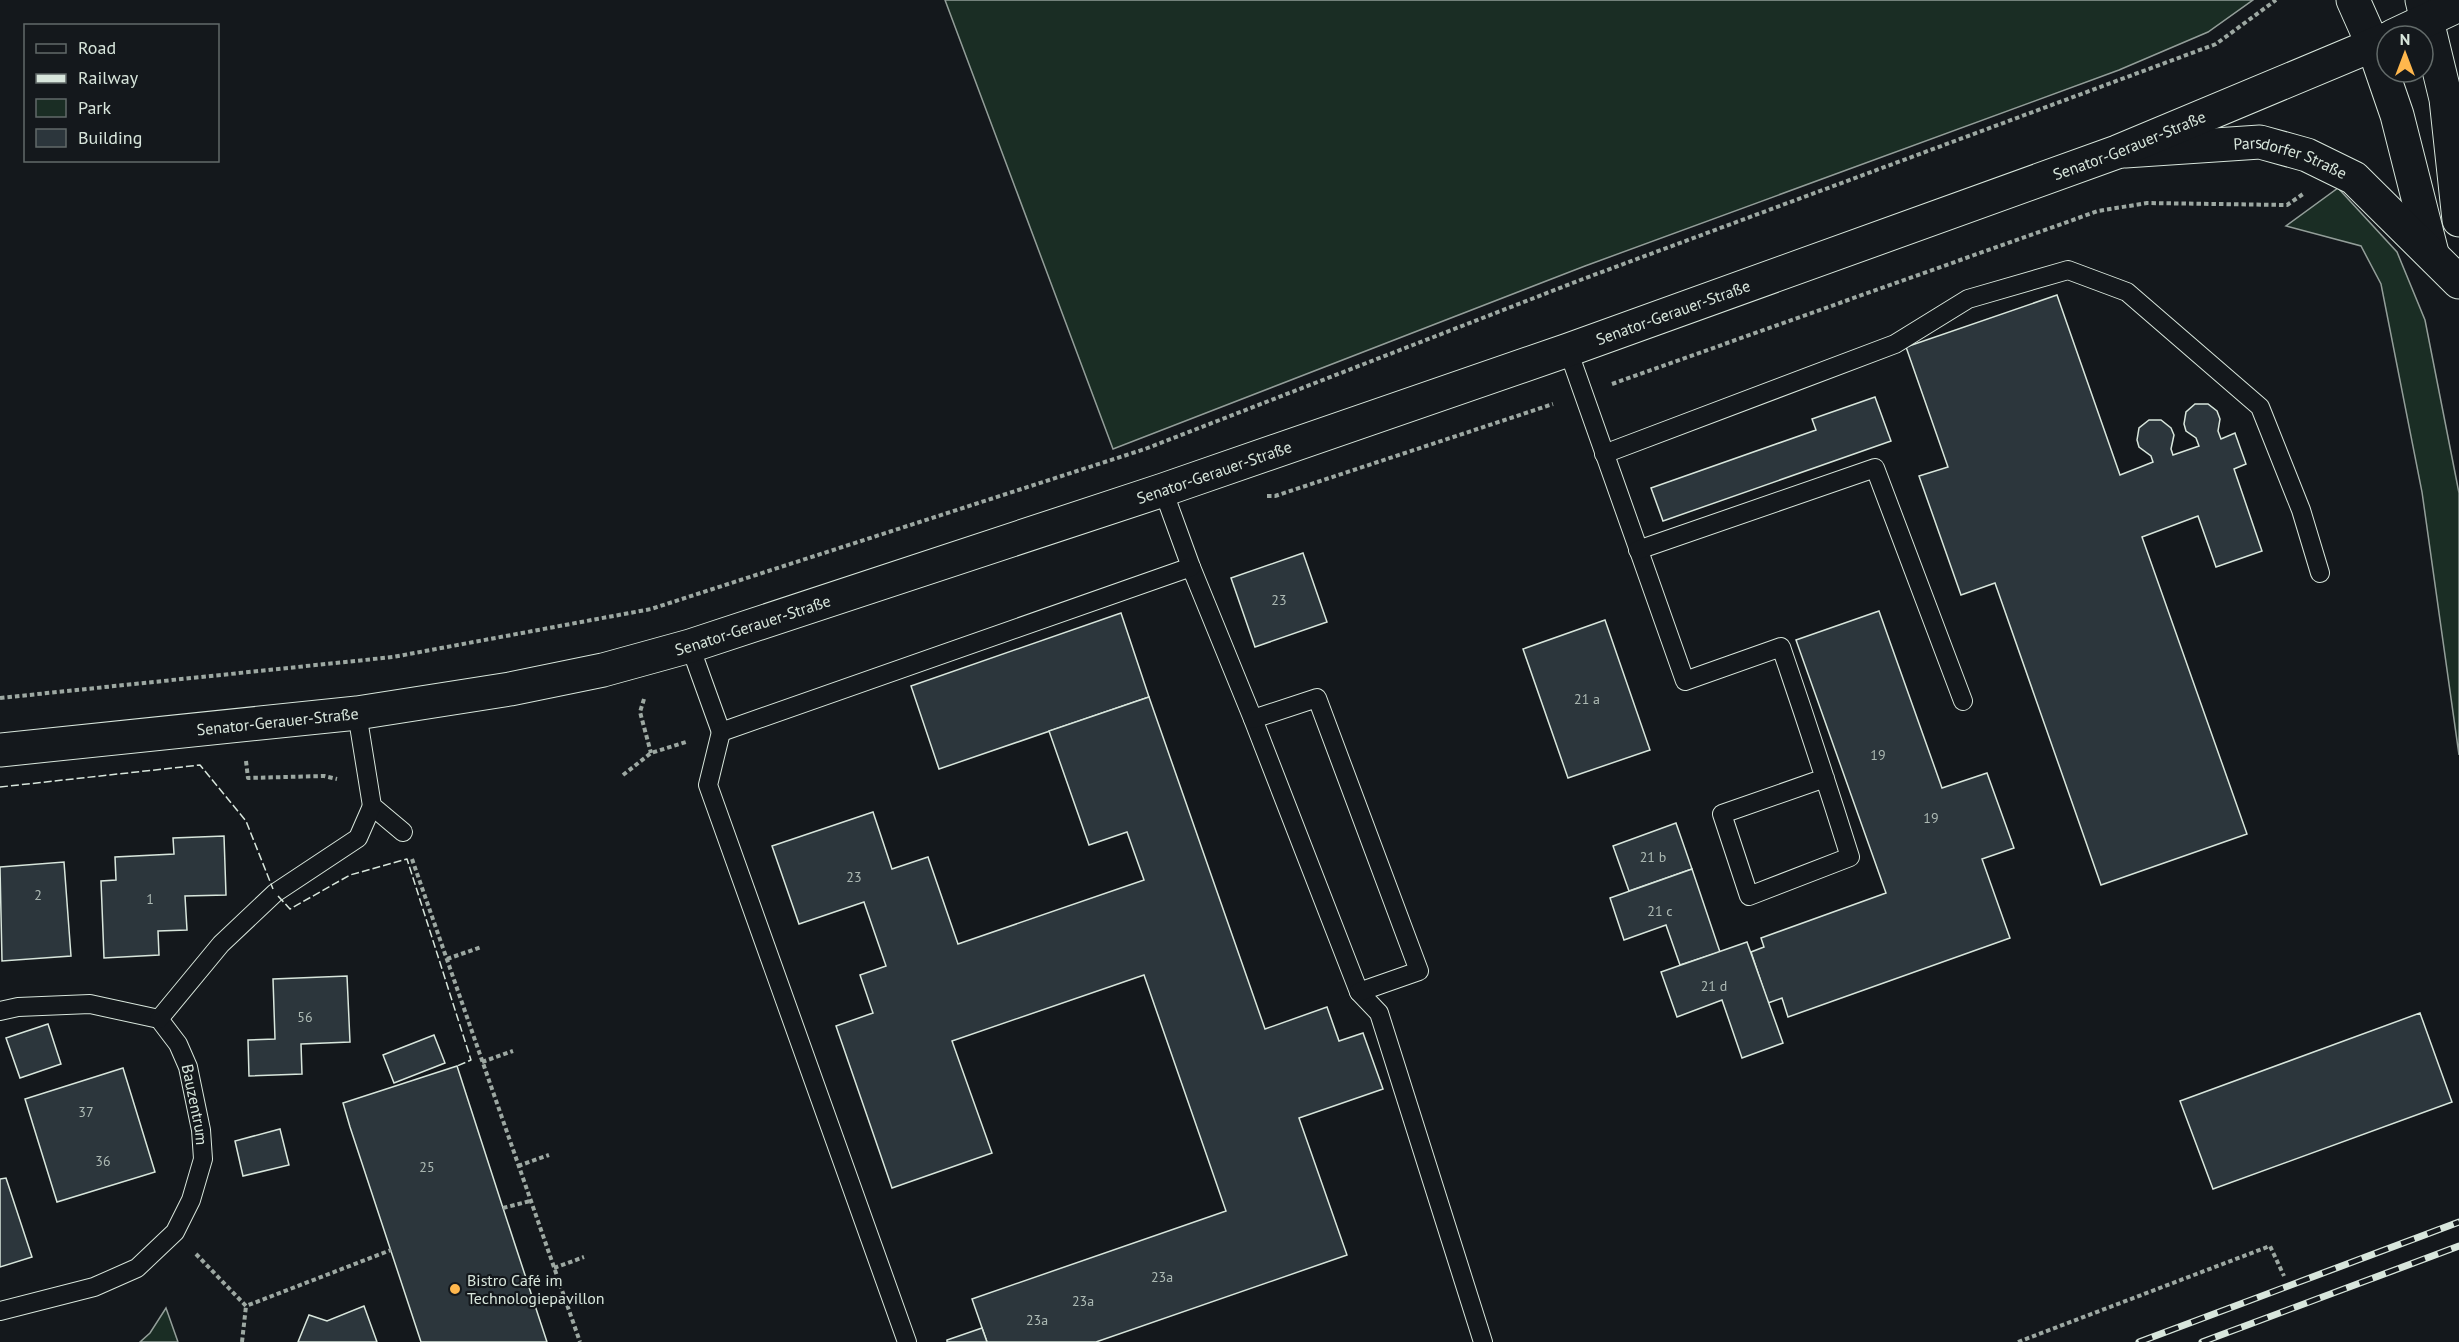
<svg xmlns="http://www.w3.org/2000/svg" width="2459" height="1342" viewBox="0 0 2459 1342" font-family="'PT Sans',sans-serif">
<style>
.green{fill:#1a2d24;stroke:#939e99;stroke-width:1.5}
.building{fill:#2c363c;stroke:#d8e6dc;stroke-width:1.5}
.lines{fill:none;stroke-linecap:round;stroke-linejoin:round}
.service-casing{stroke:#d8e6dc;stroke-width:20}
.minor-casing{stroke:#d8e6dc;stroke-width:35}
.tertiary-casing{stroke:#d8e6dc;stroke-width:35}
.path{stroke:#9da8a2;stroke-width:4;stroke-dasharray:4.5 3;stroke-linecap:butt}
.service{stroke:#14181c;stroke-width:18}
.minor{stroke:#14181c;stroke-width:33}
.tertiary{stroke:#14181c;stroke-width:33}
.rail-casing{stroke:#d8e6dc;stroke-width:7}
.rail{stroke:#14181c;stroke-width:4.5;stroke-dasharray:14;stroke-linecap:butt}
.fence{stroke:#d8e6dc;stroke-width:1.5;stroke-dasharray:8 3;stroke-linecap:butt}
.poi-dot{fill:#ffb74d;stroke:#14181c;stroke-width:2}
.labels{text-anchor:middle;stroke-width:4.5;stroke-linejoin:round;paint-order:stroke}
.number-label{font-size:14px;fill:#adbab4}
.street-label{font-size:16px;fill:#d8e6dc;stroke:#14181c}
.poi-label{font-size:16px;fill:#d8e6dc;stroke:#14181c;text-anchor:start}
</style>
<rect width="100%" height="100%" fill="#14181c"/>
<g class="green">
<polygon points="945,0 2253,0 2208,32 2119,70 1585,266 1113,449"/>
<polygon points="2338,188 2397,252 2425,320 2459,493 2459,755 2422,492 2381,284 2361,246 2286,226"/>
<polygon points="166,1308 178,1342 140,1342 150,1333"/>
</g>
<g class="building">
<polygon points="2057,295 2120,475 2153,462 2151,456 2139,447 2137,440 2139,428 2149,420 2161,420 2171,428 2174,435 2171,449 2173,455 2199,446 2196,438 2186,431 2184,424 2186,412 2195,404 2208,404 2217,411 2220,419 2218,431 2221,439 2235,433 2246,464 2234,469 2262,551 2216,567 2198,516 2142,537 2247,834 2101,885 1995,583 1961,595 1919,476 1948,467 1906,347"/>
<polygon points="1875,397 1891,441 1663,521 1651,488 1816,430 1812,419"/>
<polygon points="1303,553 1327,622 1255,647 1231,578"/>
<polygon points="1879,611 1942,788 1987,773 2014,848 1982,859 2010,938 1788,1017 1782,998 1768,1003 1751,952 1764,947 1761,938 1886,893 1796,640"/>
<polygon points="1121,613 1149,697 939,769 911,686"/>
<polygon points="1605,620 1650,750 1568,778 1523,649"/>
<polygon points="1149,697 1265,1029 1327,1007 1339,1041 1363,1033 1383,1089 1299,1118 1347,1255 1096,1342 987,1342 972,1299 1226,1211 1144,975 952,1041 992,1153 892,1188 836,1026 873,1013 860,975 886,966 864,902 799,924 772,846 873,812 892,869 928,857 958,944 1144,880 1127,832 1089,845 1049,731"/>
<polygon points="1676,823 1692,869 1629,891 1613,846"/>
<polygon points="224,836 226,895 185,896 187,930 158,931 159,955 104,958 101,881 116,880 115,857 174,854 173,838"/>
<polygon points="64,862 71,956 2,961 0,867"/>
<polygon points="1692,869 1720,952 1680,965 1666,925 1624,940 1610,898"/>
<polygon points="1747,942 1783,1043 1742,1058 1722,1000 1677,1017 1661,972"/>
<polygon points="347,976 350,1042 301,1044 302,1074 249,1076 248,1040 275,1039 273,979"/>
<polygon points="2420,1013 2452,1102 2213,1189 2180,1101"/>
<polygon points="48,1024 61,1064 20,1078 6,1038"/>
<polygon points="434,1035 445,1063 394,1083 383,1055"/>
<polygon points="457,1066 503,1208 547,1342 421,1342 350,1127 343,1103"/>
<polygon points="123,1068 155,1172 57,1202 25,1099"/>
<polygon points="280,1129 289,1165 243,1176 235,1141"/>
<polygon points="6,1178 32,1257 0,1267 0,1179"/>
<polygon points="364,1306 377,1342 298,1342 309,1315 327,1321"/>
<polygon points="982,1328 987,1342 947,1342 947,1340"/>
</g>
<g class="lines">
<g class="service-casing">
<g id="service">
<path d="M1568 350 1685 681 1781 647C1805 717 1828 787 1850 857L1749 896 1722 814 1825 778"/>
<polyline points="1604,454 1895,344 1968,299 2068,270 2127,292 2260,407 2301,510 2320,573"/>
<polyline points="1163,490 1191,567 1253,719 1359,992 1379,1013 1483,1342"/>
<polyline points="1638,550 1875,468 1963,701"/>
<polyline points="690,646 721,732 1191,567"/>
<polyline points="357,713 372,806 403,832"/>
<polyline points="1253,719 1317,698 1419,971 1359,992"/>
<polyline points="721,732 708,785 907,1342"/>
<path id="s1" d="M0 1011 18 1007 90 1004 159 1019 178 1044 188 1067 201 1130 203 1159 191 1200 175 1232 137 1268 94 1287 0 1311"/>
<polyline points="159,1019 221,944 275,893 358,838 372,806"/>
</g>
</g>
<g class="minor-casing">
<g id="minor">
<polyline points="2353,0 2373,45 2397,115 2432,253"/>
<polyline points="2422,0 2446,99 2459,220"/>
<path id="s2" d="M2125 151 2260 142 2307 155 2354 178 2459 282"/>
</g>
</g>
<g class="tertiary-casing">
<g id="tertiary">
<polyline points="2393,36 2459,5"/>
<path id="s3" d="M0 750 357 713 510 689 603 670 690 646 1163 490 1568 350 2117 152 2387 39"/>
</g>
</g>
<g class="path">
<polyline points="1612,384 2098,211 2147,203 2287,205 2303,194"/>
<polyline points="1267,496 1275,496 1553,404"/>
<polyline points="0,698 393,657 651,609 1145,449 1583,279 2216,44 2276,0"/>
<polyline points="644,699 640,712 651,753"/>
<polyline points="246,761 248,778 324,776 337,779"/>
<polyline points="623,775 651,753 686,742"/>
<polyline points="412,859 580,1342"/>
<polyline points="447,959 481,947"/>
<polyline points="482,1062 513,1051"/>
<polyline points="518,1166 549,1155"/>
<polyline points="503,1208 530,1201"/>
<polyline points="196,1254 246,1306 391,1250"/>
<polyline points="554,1268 584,1257"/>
<polyline points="242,1342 246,1306"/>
<polyline points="2018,1342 2270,1246 2284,1276"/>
</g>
<use href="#service" class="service"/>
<use href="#minor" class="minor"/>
<use href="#tertiary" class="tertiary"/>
<g class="rail-casing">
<g id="rail">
<polyline points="2139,1342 2459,1222"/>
<polyline points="2202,1342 2459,1246"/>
</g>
</g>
<use href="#rail" class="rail"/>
<g class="fence">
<polyline points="0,787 200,765 246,821 273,889"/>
<polyline points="278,896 290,909 350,875 407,859 471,1060 457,1066 457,1068"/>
</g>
</g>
<circle class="poi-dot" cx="455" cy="1289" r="6"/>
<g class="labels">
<g class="number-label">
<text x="1279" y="605">23</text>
<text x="1587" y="704">21 a</text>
<text x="1878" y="760">19</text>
<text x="1931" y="823">19</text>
<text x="1653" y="862">21 b</text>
<text x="854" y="882">23</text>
<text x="38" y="900">2</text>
<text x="150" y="904">1</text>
<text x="1660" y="916">21 c</text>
<text x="1714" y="991">21 d</text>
<text x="305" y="1022">56</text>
<text x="86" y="1117">37</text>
<text x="103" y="1166">36</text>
<text x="427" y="1172">25</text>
<text x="1162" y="1282">23a</text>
<text x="1083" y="1306">23a</text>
<text x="1037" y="1325">23a</text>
</g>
<g class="street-label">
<text dy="6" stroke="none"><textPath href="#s3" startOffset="2223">Senator-Gerauer-Straße</textPath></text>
<text dy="6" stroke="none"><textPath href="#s2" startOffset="168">Parsdorfer Straße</textPath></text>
<text dy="6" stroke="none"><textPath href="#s3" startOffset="1737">Senator-Gerauer-Straße</textPath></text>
<text dy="6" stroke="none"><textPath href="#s3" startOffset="1251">Senator-Gerauer-Straße</textPath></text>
<text dy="6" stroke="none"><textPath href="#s3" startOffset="765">Senator-Gerauer-Straße</textPath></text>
<text dy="6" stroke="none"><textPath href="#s3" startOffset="279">Senator-Gerauer-Straße</textPath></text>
<text dy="6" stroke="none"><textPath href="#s1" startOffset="256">Bauzentrum</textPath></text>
</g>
<g class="poi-label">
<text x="467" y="1286">Bistro Café im<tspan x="467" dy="18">Technologiepavillon</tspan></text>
</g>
</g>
<rect x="24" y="24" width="195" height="138" fill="#14181c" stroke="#626a69" stroke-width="1.5"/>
<rect x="36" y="44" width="30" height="9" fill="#14181c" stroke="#626a69" stroke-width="1.5"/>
<text x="78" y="54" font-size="18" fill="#d8e6dc">Road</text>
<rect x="36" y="74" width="30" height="9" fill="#d8e6dc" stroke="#626a69" stroke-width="1.5"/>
<text x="78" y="84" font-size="18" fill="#d8e6dc">Railway</text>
<rect x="36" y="99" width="30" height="18" fill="#1a2d24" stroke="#626a69" stroke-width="1.5"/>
<text x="78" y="114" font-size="18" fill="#d8e6dc">Park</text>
<rect x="36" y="129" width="30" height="18" fill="#2c363c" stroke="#626a69" stroke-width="1.5"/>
<text x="78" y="144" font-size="18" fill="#d8e6dc">Building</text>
<g transform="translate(2405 54)"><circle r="28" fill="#14181c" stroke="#626a69" stroke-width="1.5"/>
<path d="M0-4.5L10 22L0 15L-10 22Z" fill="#ffb74d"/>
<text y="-9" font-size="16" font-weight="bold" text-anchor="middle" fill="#d8e6dc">N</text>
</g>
</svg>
